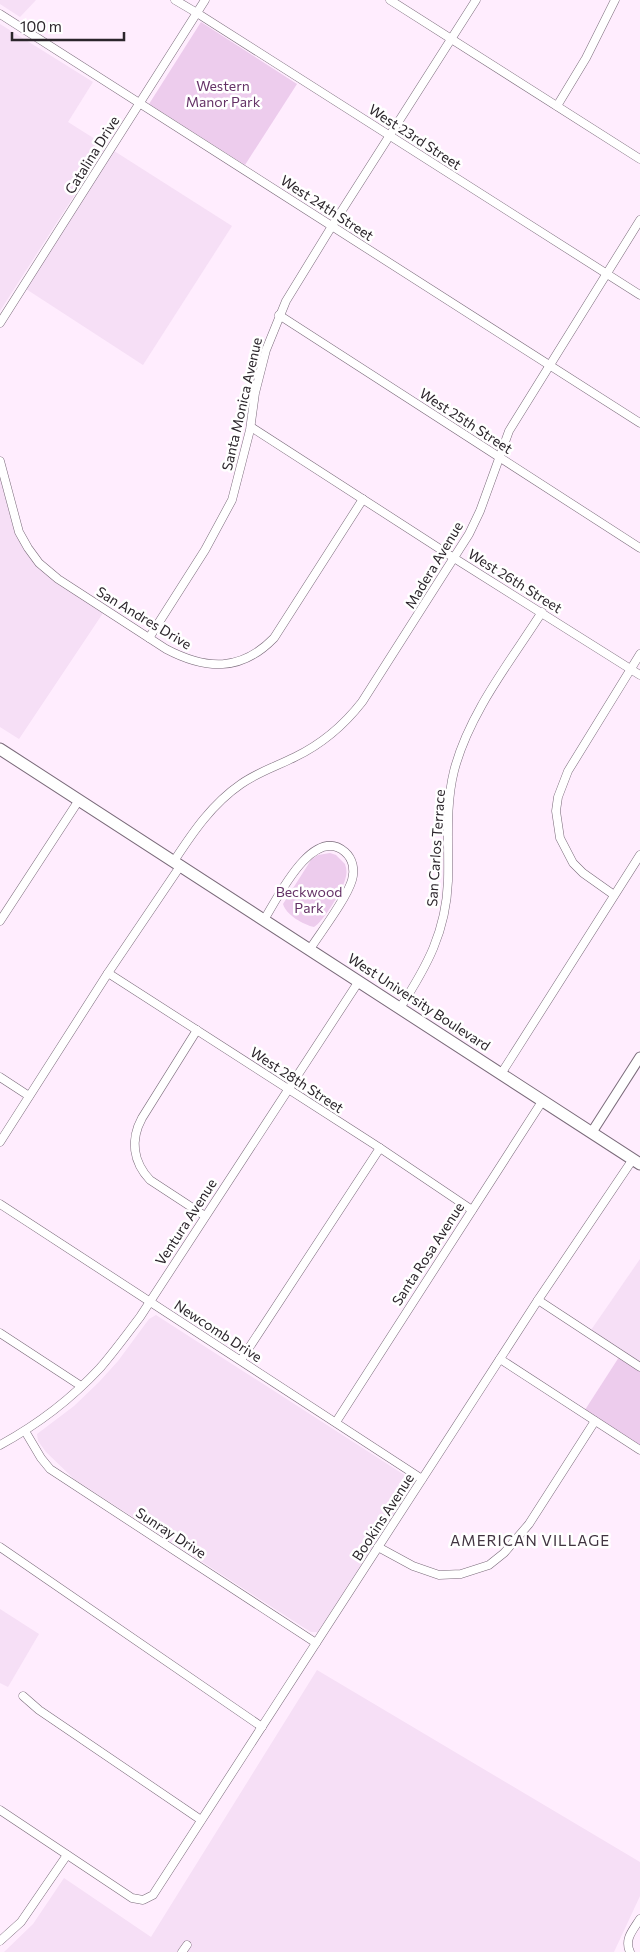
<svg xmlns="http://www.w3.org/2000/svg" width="640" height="1952" viewBox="0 0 640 1952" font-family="Commissioner,sans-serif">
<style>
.built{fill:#f6dff6}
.green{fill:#edcced}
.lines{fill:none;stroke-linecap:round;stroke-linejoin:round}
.minor-casing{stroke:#7a6b7a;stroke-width:9}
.tertiary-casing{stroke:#7a6b7a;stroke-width:11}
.primary-casing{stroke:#7a6b7a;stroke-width:13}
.minor{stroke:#fff;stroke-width:8}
.tertiary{stroke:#fff;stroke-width:9}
.primary{stroke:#fff;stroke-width:11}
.labels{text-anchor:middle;stroke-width:5;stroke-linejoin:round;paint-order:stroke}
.park-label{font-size:14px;fill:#653267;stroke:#fff}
.street-label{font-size:14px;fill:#2b252b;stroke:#fff}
.neighbourhood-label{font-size:15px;letter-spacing:1px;fill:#413441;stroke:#fff}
</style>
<rect width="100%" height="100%" fill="#ffedfe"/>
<g class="built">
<polygon points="0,0 36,0 20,17 0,4"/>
<polygon points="0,24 93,82 68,122 106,146 0,311"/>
<polygon points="111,149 232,226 143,365 23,287"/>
<polygon points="0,461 21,537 32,555 105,610 19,739 0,727"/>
<polygon points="640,1259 640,1366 589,1333"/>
<polygon points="156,1315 420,1485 413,1482 413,1487 318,1632 311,1632 306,1629 74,1479 46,1452 38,1441 37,1434 74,1406 99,1382 118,1361 149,1319"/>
<polygon points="0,1609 39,1634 8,1687 0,1683"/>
<polygon points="317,1670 640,1862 640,1896 614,1952 4,1952 33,1924 64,1878 151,1937"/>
</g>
<g class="green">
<polygon points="201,22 297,84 245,165 149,104"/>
<path d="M330 853 336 855 345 864C347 870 347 874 345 880 342 891 323 922 314 927 304 925 286 915 283 904L311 860 318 855Z"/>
<polygon points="621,1354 640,1366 640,1451 583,1413"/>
</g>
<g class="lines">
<g class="minor-casing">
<g id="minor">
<polyline points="175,0 197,13 640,295"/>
<polyline points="390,0 640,159"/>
<polyline points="0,14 640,423"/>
<polyline points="557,106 586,58 615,0"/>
<polyline points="279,315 640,548"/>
<polyline points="0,323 205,0"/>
<polyline points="251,427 454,558 640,675"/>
<path d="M0 461 19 532 28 548 39 563 58 579 166 649C206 670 241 672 274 638L363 499"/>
<polyline points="149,638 205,550 232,500 250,430 255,393 266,350 286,301 332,226 476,0"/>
<path d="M174 861C193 832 212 804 241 784 258 772 277 766 295 757 322 744 344 725 362 702L469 534 480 511 509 431 640 220"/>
<polyline points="614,895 583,873 573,863 560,838 556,811 558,797 568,771 640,654"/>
<path d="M264 920C277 899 313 824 345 852 353 859 355 870 352 880 347 898 321 932 310 949"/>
<polyline points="0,921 79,800"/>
<polyline points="108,973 380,1148 472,1210"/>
<path d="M400 1008C427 966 446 932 448 881 449 845 445 807 454 771 469 713 510 662 542 612"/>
<path d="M197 1030 142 1118C130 1140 133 1162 150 1180L205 1216"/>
<polyline points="501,1074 640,855"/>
<polyline points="0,1077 29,1096"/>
<polyline points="0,1142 108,973 181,865"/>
<polyline points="0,1204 422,1479"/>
<polyline points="538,1300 640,1367"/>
<polyline points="0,1333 81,1386"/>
<polyline points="500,1359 640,1450"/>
<polyline points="241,1360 380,1148"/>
<polyline points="336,1422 543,1100"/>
<polyline points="25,1431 41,1458 50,1469 316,1643"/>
<path d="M0 1445C37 1425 71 1399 100 1368 114 1352 127 1334 140 1317L359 981"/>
<polyline points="0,1547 262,1727"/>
<polyline points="378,1547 413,1566 439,1575 461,1574 489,1565 504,1553 529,1524 595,1421"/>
<polyline points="23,1696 39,1710 201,1820"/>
<polyline points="0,1810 132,1898 143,1900 153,1895 538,1300 633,1159"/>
<polyline points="0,1941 21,1922 67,1855"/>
<polyline points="182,1952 187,1945"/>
<path d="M630 1952C624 1939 633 1930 640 1919"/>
</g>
</g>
<g class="tertiary-casing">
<polyline id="tertiary" points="592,1132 640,1057"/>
</g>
<g class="primary-casing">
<polyline id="primary" points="0,749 640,1164"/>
</g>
<use href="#minor" class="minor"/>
<use href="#tertiary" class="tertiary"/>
<use href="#primary" class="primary"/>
</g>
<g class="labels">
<g class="park-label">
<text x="223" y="91">Western<tspan x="223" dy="16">Manor Park</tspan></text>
<text x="309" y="897">Beckwood<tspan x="309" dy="16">Park</tspan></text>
</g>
<g class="street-label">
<text transform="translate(415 137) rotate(33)" y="5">West 23rd Street</text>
<text transform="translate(92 155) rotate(-58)" y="5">Catalina Drive</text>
<text transform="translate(327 208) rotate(33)" y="5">West 24th Street</text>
<text transform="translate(242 404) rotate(-77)" y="5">Santa Monica Avenue</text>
<text transform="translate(466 421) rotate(33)" y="5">West 25th Street</text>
<text transform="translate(434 565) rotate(-59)" y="5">Madera Avenue</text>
<text transform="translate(515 581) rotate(32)" y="5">West 26th Street</text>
<text transform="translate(144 618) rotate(31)" y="5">San Andres Drive</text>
<text transform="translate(436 848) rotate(-86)" y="5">San Carlos Terrace</text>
<text transform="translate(419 1002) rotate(33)" y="5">West University Boulevard</text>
<text transform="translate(297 1080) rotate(33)" y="5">West 28th Street</text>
<text transform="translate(186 1222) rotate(-57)" y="5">Ventura Avenue</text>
<text transform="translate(428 1254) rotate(-57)" y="5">Santa Rosa Avenue</text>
<text transform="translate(218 1331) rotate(33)" y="5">Newcomb Drive</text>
<text transform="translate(383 1517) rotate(-57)" y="5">Bookins Avenue</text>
<text transform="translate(171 1533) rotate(33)" y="5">Sunray Drive</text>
</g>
<g class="neighbourhood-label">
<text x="530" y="1546">AMERICAN VILLAGE</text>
</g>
</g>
<path d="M12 32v8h112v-8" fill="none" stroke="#2b252b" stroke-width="2.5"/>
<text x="20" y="32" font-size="15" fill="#2b252b" stroke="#ffffff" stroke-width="4" paint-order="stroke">100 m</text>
</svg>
